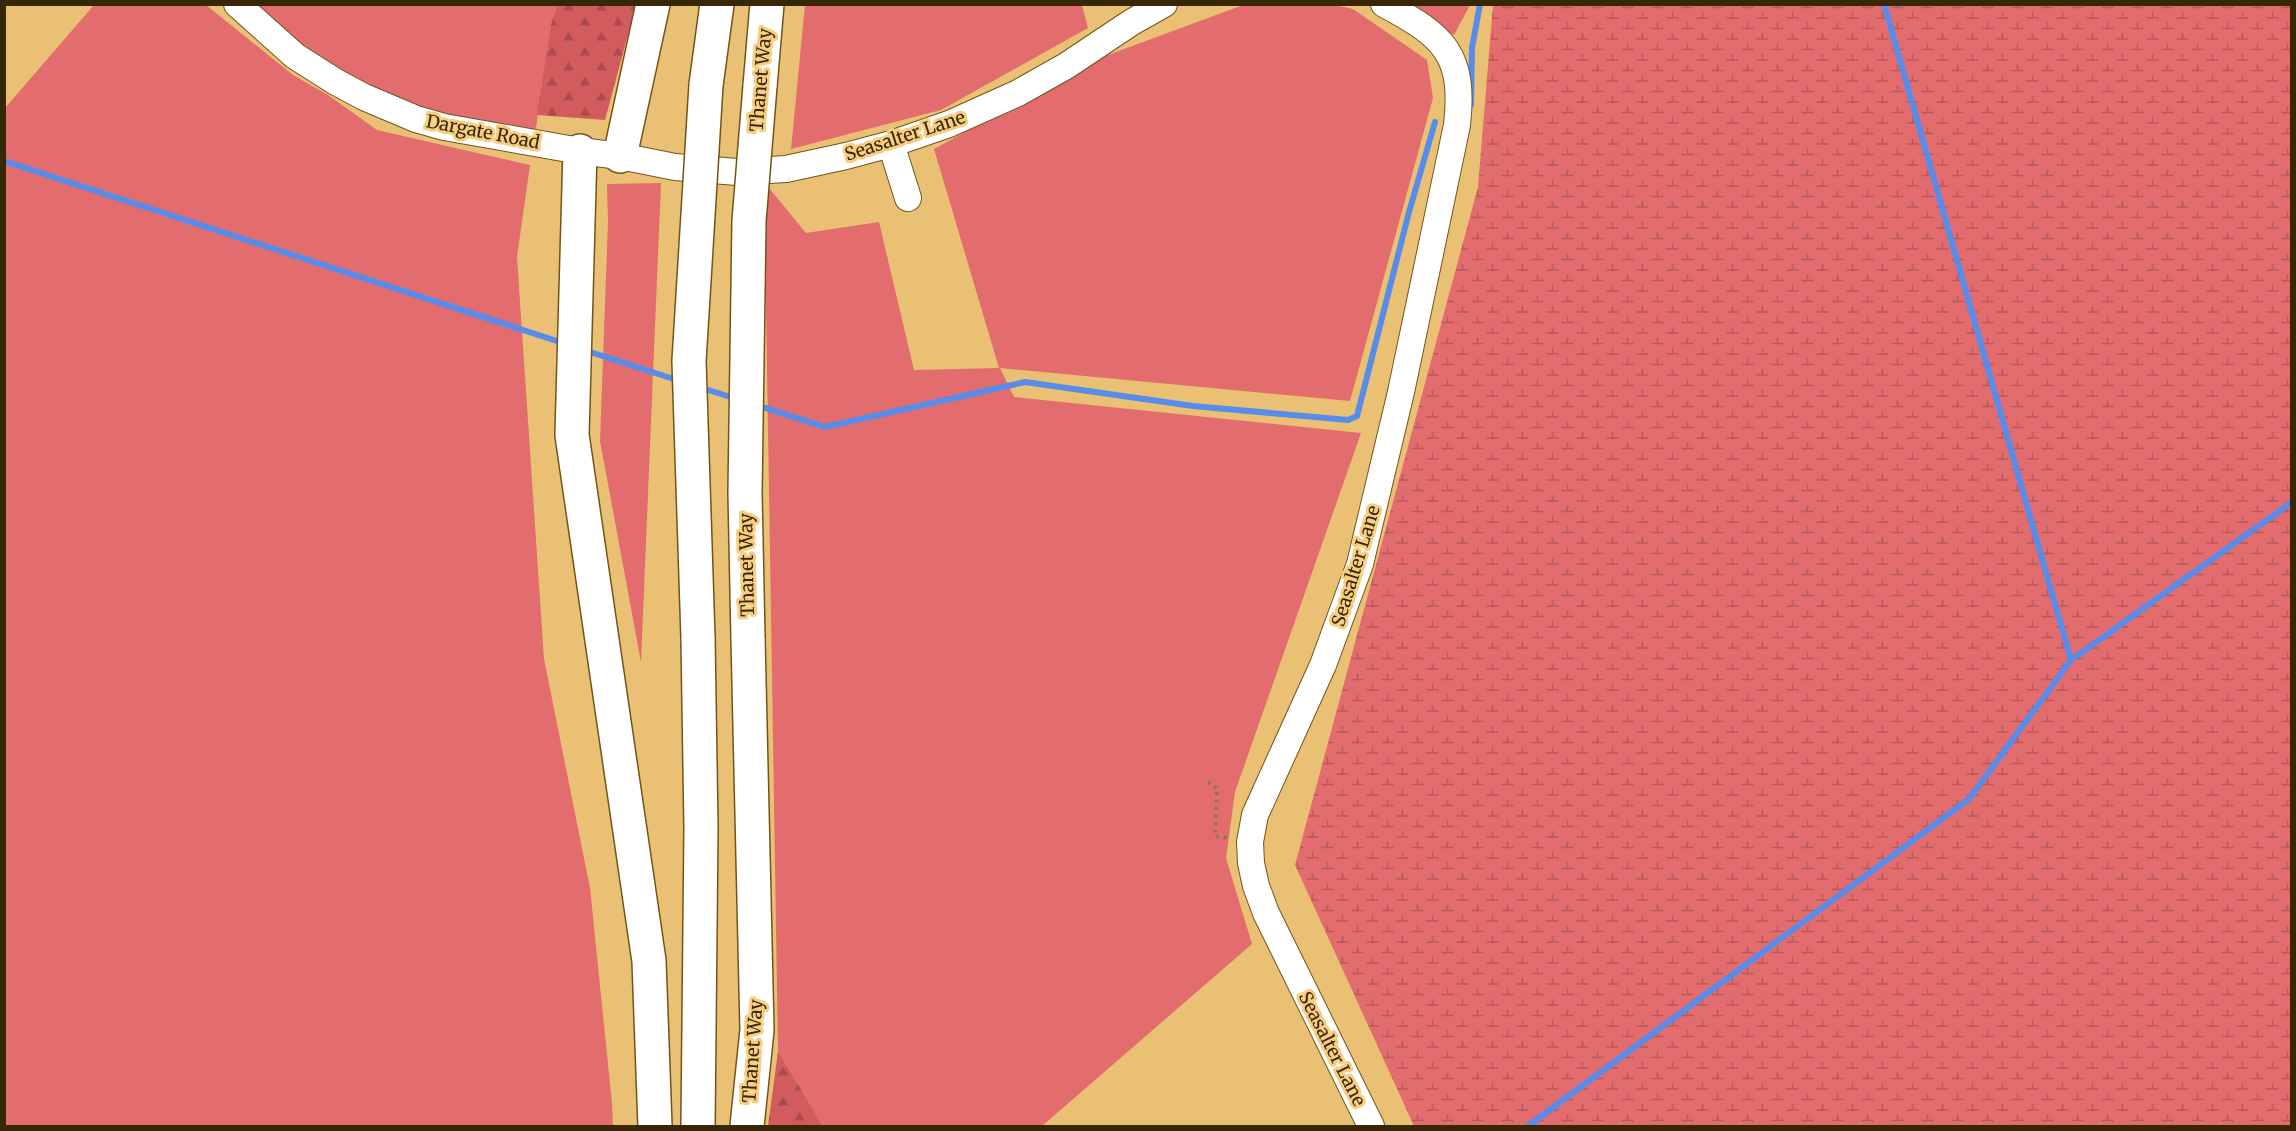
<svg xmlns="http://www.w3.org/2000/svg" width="2296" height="1131" viewBox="0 0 2296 1131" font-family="Merriweather,serif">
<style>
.grass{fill:#e36c6e}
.forest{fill:url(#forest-firs)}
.wetland{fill:url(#wetland-marsh)}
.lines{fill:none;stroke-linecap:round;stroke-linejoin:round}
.stream{stroke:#578cea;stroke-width:6}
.minor-casing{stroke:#725419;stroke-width:28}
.highway-casing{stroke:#725419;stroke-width:36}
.path{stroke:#957740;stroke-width:4;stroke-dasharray:3 4.5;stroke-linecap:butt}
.minor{stroke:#fff;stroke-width:26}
.highway{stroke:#fff;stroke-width:33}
.highway-bridge-casing{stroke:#725419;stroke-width:36;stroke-linecap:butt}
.highway-bridge{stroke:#fff;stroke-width:33}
.labels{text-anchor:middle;stroke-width:6;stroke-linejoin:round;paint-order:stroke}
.street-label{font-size:18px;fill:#372706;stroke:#f7cd82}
</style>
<defs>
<pattern id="forest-firs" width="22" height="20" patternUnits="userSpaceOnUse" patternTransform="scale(1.5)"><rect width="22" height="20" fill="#d25b5e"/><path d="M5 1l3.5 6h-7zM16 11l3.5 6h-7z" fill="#ab4b4c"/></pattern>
<pattern id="wetland-marsh" width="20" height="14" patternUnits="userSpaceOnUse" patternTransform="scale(1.5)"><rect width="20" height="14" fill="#e36c6e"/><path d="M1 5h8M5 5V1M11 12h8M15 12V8" fill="none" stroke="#b95958"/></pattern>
</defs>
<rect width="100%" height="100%" fill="#eac075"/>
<g class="grass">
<path d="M258 4 557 5 551 24 535 134C482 124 430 115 380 95 334 77 294 41 255 11Z"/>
<polygon points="1330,4 1353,9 1427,60 1433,98 1350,401 1000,368 1014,397 1361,433 1235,792 1226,858 1252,944 1042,1126 823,1126 778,1051 764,182 806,233 879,222 914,370 999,368 934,149 1108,55 1243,5"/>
<polygon points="94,5 206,5 293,75 328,95 377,130 530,165 517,257 544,659 590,888 612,1103 613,1126 5,1126 5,108"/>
<polygon points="805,5 1082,5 1088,28 941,110 791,149"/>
<polygon points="1400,5 1470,5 1454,35"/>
<polygon points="661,183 641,662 600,441 608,222 607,184"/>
</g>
<g class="forest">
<polygon points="557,5 636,5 605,120 537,115 551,24"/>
<polygon points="778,1051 823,1126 768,1126"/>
</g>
<polygon class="wetland" points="1493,5 2291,5 2291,1126 1414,1126 1295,865 1478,187"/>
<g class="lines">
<g class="stream">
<polyline points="1884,4 2071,660"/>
<polyline points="1471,105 1472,48 1480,4"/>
<polyline points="4,161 566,344"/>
<polyline points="584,350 680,381"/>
<polyline points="699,387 737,399"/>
<polyline points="756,405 825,427 1025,382 1193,406 1348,420 1357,416 1409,212 1435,122"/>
<polyline points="1528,1126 1969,799 2071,660 2292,502"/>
</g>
<g class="minor-casing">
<g id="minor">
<polyline points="237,4 295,56 336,82 364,97 416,119 444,127 580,151 620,156 675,167 737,172 786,169 846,156 891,144 949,124 1018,93 1066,66 1132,22 1164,4"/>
<polyline points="891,144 908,198"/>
<path d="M1371 1126 1266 913 1256 886 1251 863 1250 842 1255 815 1323 665 1360 564 1401 392 1457 125C1465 54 1444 36 1384 4"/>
</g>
</g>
<g class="highway-casing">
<g id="highway">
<polyline points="706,85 717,4"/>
<polyline points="760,86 767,4"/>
<polyline points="580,151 572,435 649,961 655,1126"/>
<polyline points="620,156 653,4"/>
<polyline points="698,1126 701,828 698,638"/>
<polyline points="747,1126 757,1030 748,638"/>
</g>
</g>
<polyline class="path" points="1208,782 1217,788 1215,836 1228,838"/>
<use href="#minor" class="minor"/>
<use href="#highway" class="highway"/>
<g class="highway-bridge-casing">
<g id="highway-bridge">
<polyline points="698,638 689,361 706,85"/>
<polyline points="748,638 745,493 749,221 760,86"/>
</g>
</g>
<use href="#highway-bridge" class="highway-bridge"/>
</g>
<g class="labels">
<g class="street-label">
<text transform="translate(761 80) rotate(-85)" y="6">Thanet Way</text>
<text transform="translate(483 132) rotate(11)" y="6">Dargate Road</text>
<text transform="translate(905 136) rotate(-18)" y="6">Seasalter Lane</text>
<text transform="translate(747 565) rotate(-91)" y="6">Thanet Way</text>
<text transform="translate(1356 566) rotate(-73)" y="6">Seasalter Lane</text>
<text transform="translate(1332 1049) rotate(63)" y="6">Seasalter Lane</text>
<text transform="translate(753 1051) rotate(-86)" y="6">Thanet Way</text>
</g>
</g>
<rect width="2296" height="1131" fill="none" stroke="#372706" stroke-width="12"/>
</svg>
